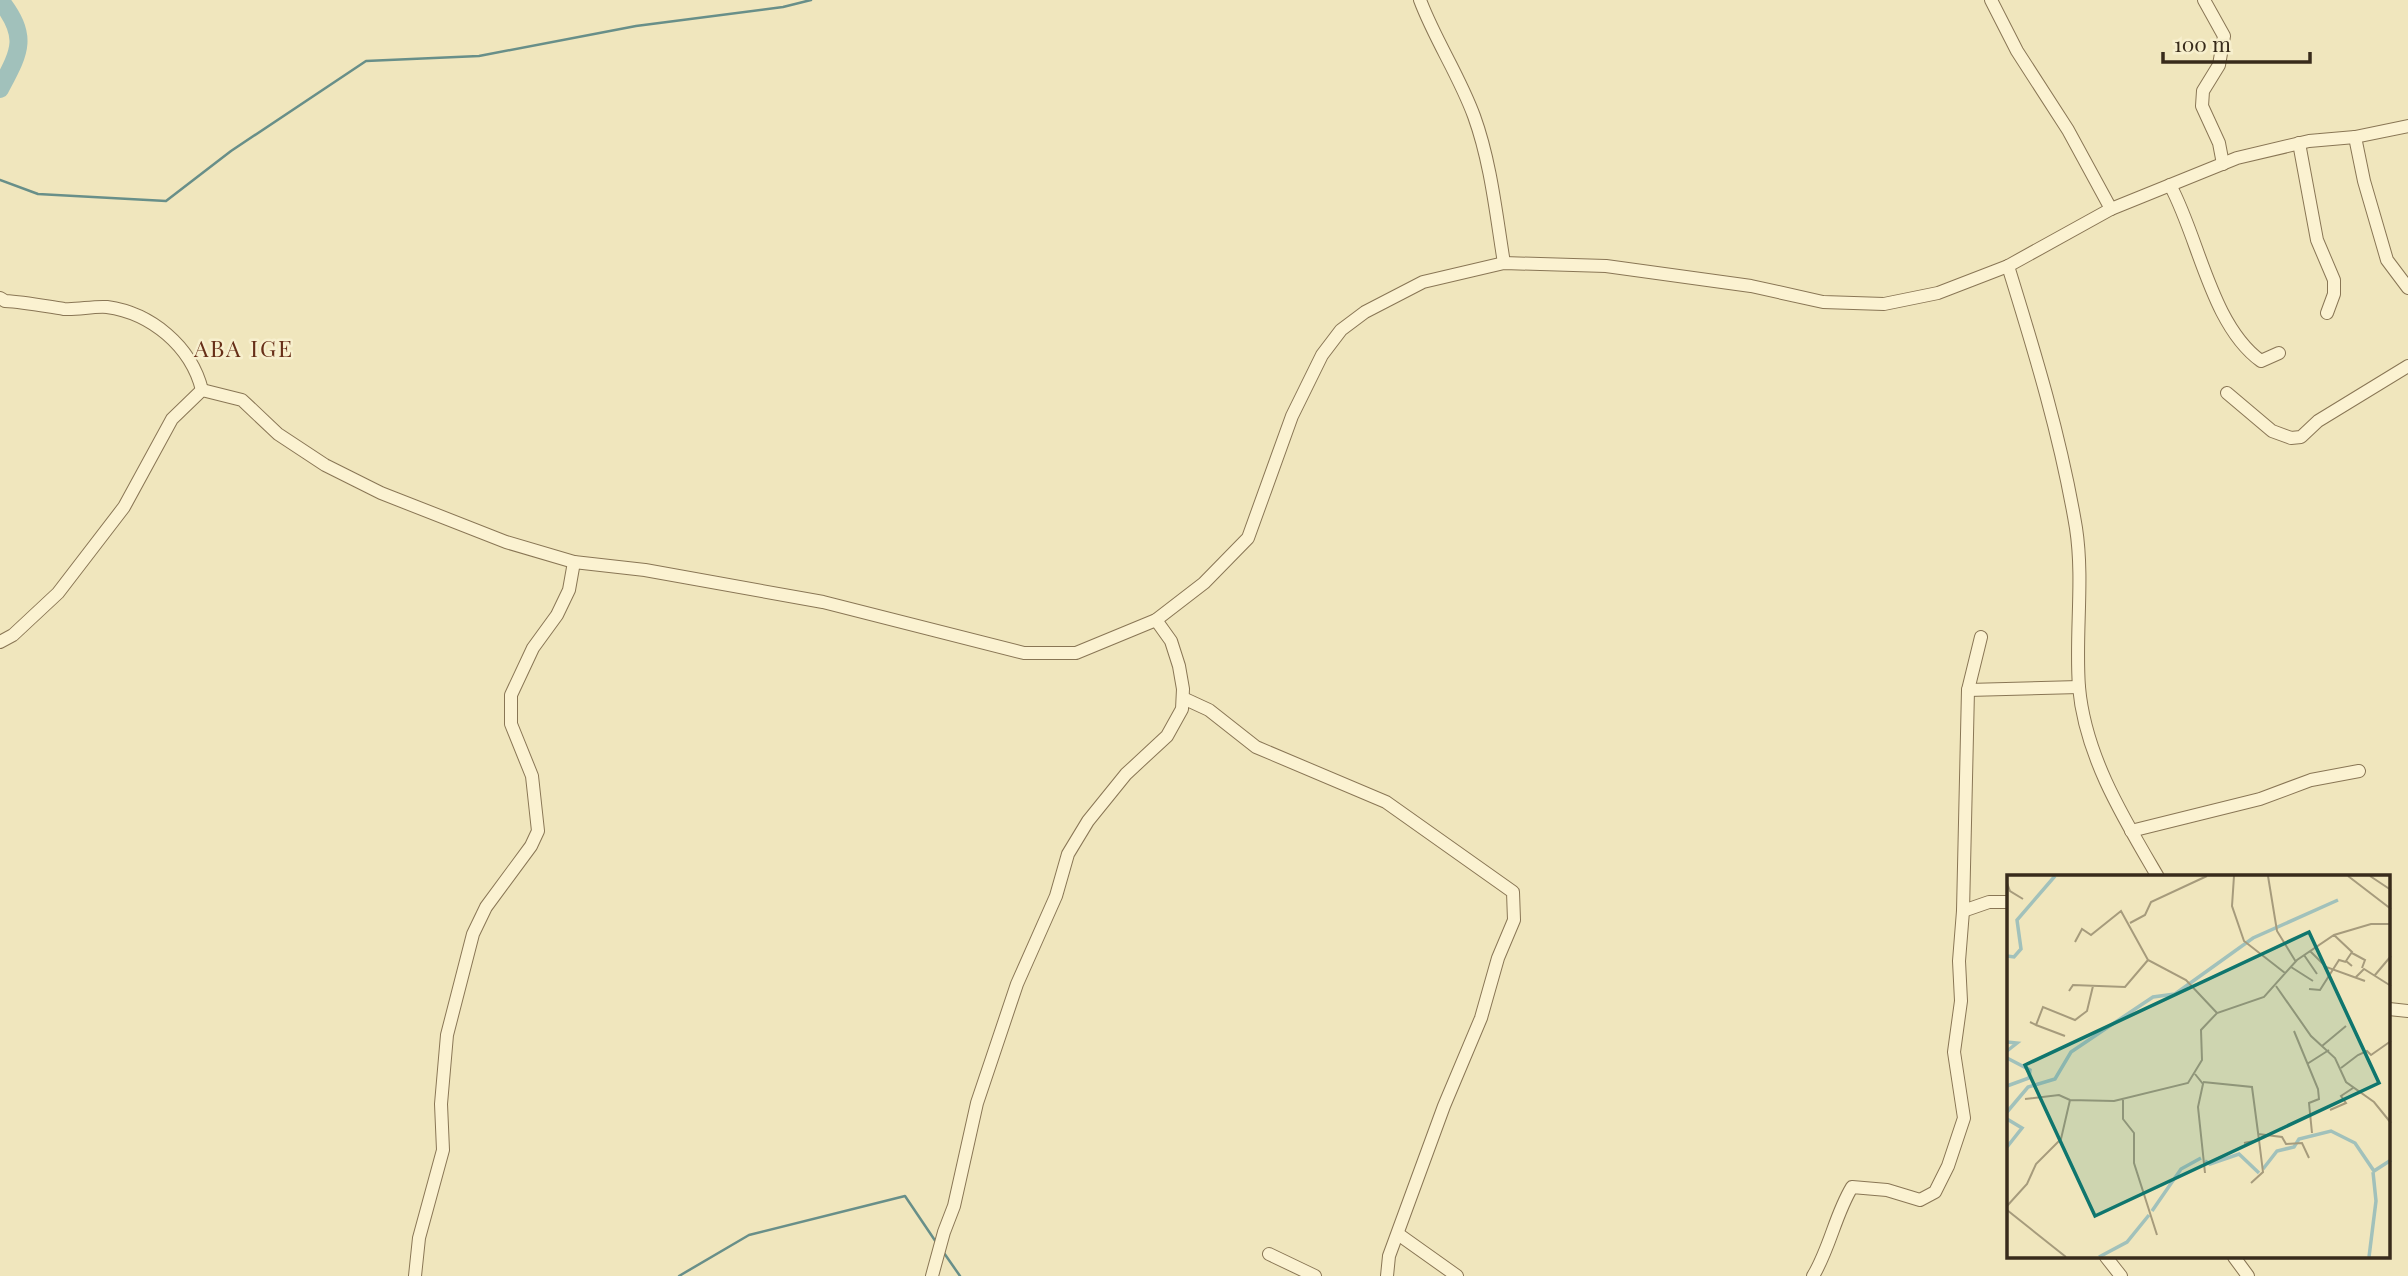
<svg xmlns="http://www.w3.org/2000/svg" width="2408" height="1276" viewBox="0 0 2408 1276" font-family="'Playfair Display',serif">
<style>
.lines{fill:none;stroke-linecap:round;stroke-linejoin:round}
.stream{stroke:#688f89;stroke-width:2.5}
.river{stroke:#a1c1bb;stroke-width:18}
.minor-casing{stroke:#897655;stroke-width:14}
.minor{stroke:#fbf2d1;stroke-width:12}
.labels{text-anchor:middle;stroke-width:5;stroke-linejoin:round;paint-order:stroke}
.quarter-label{font-size:23px;letter-spacing:2px;fill:#672f18;stroke:#f7efcd}
.inset-river{fill:none;stroke:#a1c1bb;stroke-width:3.5}
.inset-road{fill:none;stroke:#a69b7c;stroke-width:2}
.view{fill:#0f766e;fill-opacity:0.15;stroke:#0f766e;stroke-width:3.5}
.inset-edge{fill:none;stroke:#382b1b;stroke-width:3.5}
</style>
<rect width="100%" height="100%" fill="#f0e6bd"/>
<g class="lines">
<g class="stream">
<polyline points="0,180 38,194 166,201 231,151 366,61 479,56 636,26 783,7 811,0"/>
<polyline points="944,1253 960,1276"/>
<polyline points="679,1276 749,1235 905,1196 936,1242"/>
</g>
<path class="river" d="M0 89C20 51 29 37 0 0"/>
<g class="minor-casing">
<g id="minor">
<path d="M1420 0C1435 40 1459 75 1474 116 1491 163 1496 214 1504 263"/>
<polyline points="1991,0 2017,51 2068,130 2111,209"/>
<polyline points="2204,0 2224,36 2219,65 2203,91 2202,106 2219,143 2223,164"/>
<polyline points="2355,137 2364,181 2387,260 2408,288"/>
<polyline points="2299,143 2317,240 2334,280 2334,294 2327,313"/>
<path d="M2170 185C2199 238 2211 325 2261 361L2279 353"/>
<path d="M2008 266C2035 353 2061 438 2076 528 2084 580 2075 635 2079 687 2085 756 2124 819 2158 877"/>
<path d="M0 298 5 301C25 302 44 306 64 309 78 310 92 306 107 307 151 313 191 346 202 390"/>
<polyline points="2227,393 2272,431 2291,438 2301,437 2318,421 2408,366"/>
<polyline points="0,642 13,635 58,593 124,507 172,419 202,390 242,400 278,434 325,465 381,493 506,542 574,562 645,570 823,602 1024,653 1076,653 1156,620 1204,583 1248,538 1292,416 1322,355 1341,330 1365,312 1423,282 1504,263 1606,266 1751,286 1823,302 1884,304 1938,293 2008,266 2111,209 2237,158 2309,141 2355,137 2408,126"/>
<polyline points="1968,690 2079,687"/>
<polyline points="1183,698 1209,710 1256,747 1386,802 1513,892 1514,920 1498,958 1481,1018 1444,1106 1389,1256 1387,1276"/>
<polyline points="2131,831 2260,799 2311,780 2359,771"/>
<polyline points="1963,911 1989,902 2009,902"/>
<polyline points="2389,1009 2408,1011"/>
<polyline points="1398,1234 1457,1276"/>
<polyline points="1269,1254 1315,1276"/>
<polyline points="2106,1257 2121,1276"/>
<polyline points="2234,1257 2248,1276"/>
<polyline points="415,1276 419,1238 443,1150 441,1104 447,1035 473,934 486,907 531,846 538,831 532,776 511,724 511,695 533,648 557,615 569,590 574,562"/>
<polyline points="932,1276 944,1232 954,1206 977,1103 1017,984 1056,896 1068,854 1088,821 1126,774 1167,736 1182,709 1183,689 1179,666 1171,641 1156,620"/>
<path d="M1813 1276C1830 1248 1835 1215 1852 1187L1887 1190 1920 1200 1935 1192 1948 1166 1964 1118 1954 1052 1961 1001 1959 961 1963 911 1968 690 1981 637"/>
</g>
</g>
<use href="#minor" class="minor"/>
</g>
<g class="labels">
<g class="quarter-label">
<text x="244" y="357">ABA IGE</text>
</g>
</g>
<g transform="translate(2007 875)">
<rect width="383" height="383" fill="#f0e6bd"/>
<path class="inset-river" d="M0 81 7 82 14 74 10 45 48 1M0 167 10 168 0 176M0 183 23 195 22 203 0 211M0 237 21 212 48 204 64 177 128 134 146 122 168 119 246 63 331 25M0 244 15 253 0 272M198 286 203 289 232 279 252 298M256 294 270 276 287 272 292 264 324 256 348 268 367 296 384 285M145 336 174 294 194 283M92 382 120 367 142 340M362 382 369 326 366 297"/>
<path class="inset-road" d="M227 1 225 31 237 66 278 98M261 1 270 56 289 87M341 1 384 34M363 1 384 15M0 8 3 16 16 24M123 48 138 40 144 27 200 1M327 60 345 77 339 86 345 91M68 67 75 54 84 60 114 36 141 85 179 105 210 138M303 76 319 92 358 106M345 78 358 85 355 93M297 80 310 99M284 92 306 106M368 100 384 81M349 102 357 94 384 111M269 111 304 161 328 183 339 207 367 227 384 248M302 114 313 115 332 85 339 87M62 116 66 110 118 112 141 85M23 147 29 150 36 132 68 145 80 136 86 111M29 150 58 161M287 156 311 214 312 224 302 228 305 258M315 171 339 151M300 189 322 175M334 193 351 180 360 176 364 180 384 166M188 199 196 209 191 232 198 298M196 207 245 212 252 265M18 224 52 220 63 225M116 225V244L127 258V288L150 360M323 235 339 228 334 221 346 213M251 259 275 262 279 269 295 268 302 283M237 268 252 265 256 297 244 308M0 331 20 309 29 289 54 264 63 225 107 226 181 208 195 185 194 155 210 138 257 122 290 85 327 60 364 49H384M0 335 59 382"/>
<path class="view" d="M302 57 372 208 88 341 18 190Z"/>
<rect width="383" height="383" class="inset-edge"/>
</g>
<path d="M2163 52v10h147v-10" fill="none" stroke="#382b1b" stroke-width="3.5"/>
<text x="2174" y="52" font-size="21" fill="#382b1b" stroke="#f7efcd" stroke-width="5" paint-order="stroke">100 m</text>
</svg>
